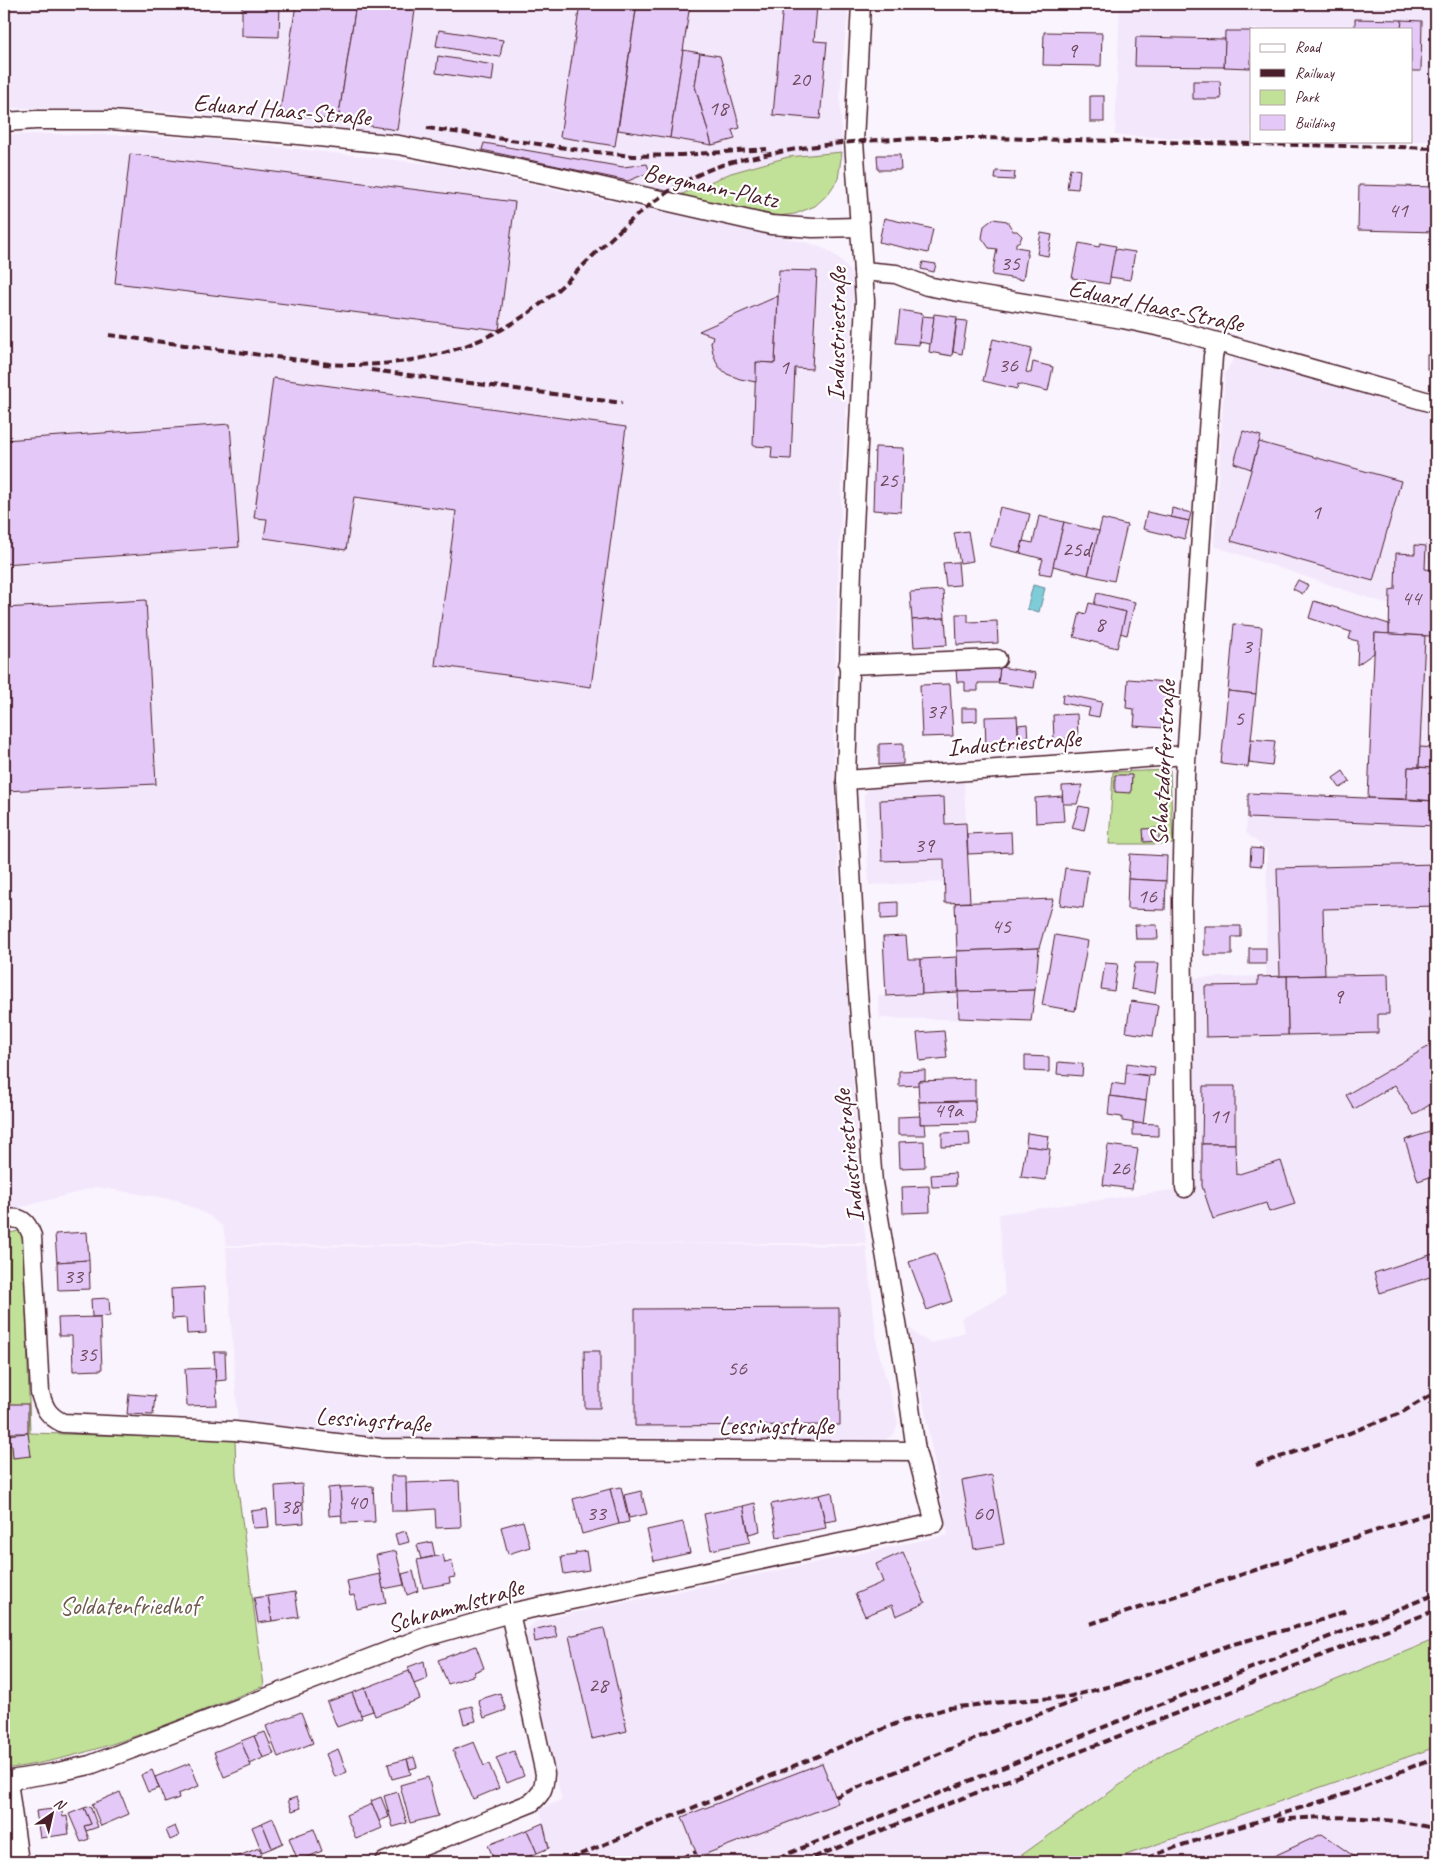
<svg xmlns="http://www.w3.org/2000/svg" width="1440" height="1866" viewBox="0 0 1440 1866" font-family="Caveat,sans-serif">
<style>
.built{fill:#f3e7fc}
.green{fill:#c1e199;stroke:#868062}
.water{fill:#7dccd8;stroke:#698793}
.building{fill:#e4c9f8;stroke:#4a1f2b}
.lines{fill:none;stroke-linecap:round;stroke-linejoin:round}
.minor-casing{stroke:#4a1f2b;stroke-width:21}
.minor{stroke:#fff;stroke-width:18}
.rail{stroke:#4a1f2b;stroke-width:4;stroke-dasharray:8 4;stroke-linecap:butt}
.labels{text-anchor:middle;stroke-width:4.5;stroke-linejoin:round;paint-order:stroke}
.number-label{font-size:22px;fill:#704a5e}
.street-label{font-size:25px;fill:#4a1f2b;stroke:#fff}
.park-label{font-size:25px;fill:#6e594c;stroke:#fff}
</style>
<rect width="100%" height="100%" fill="#faf4fe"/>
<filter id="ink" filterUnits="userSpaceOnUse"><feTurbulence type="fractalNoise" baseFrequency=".02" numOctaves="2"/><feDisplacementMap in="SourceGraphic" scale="10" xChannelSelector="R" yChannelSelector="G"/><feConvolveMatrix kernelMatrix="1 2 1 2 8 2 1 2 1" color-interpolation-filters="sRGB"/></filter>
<g filter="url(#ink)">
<g class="built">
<polygon points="4,4 849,4 843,56 840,97 842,152 788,157 731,173 680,195 628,181 482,150 402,137 277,120 161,111 37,108 4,108"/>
<polygon points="1120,4 1436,4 1436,141 1411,141 1411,29 1251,29 1251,141 1402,141 1333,146 1115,135"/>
<polygon points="43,134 129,135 207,139 440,165 809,243 827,250 840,259 849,270 853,283 853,296 842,481 833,733 838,868 861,1196 866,1243 226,1245 223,1227 210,1216 177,1200 96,1187 4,1212 4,135"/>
<polygon points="1236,355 1436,413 1436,1639 1248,1716 1166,1752 1012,1862 552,1862 540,1809 562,1800 526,1650 526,1637 529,1627 535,1622 545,1619 948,1535 909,1327 919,1337 932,1343 965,1332 961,1319 1005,1295 999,1214 1173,1190 1191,1186 1191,1076 1194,1029 1189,978 1266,976 1267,850 1246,833 1248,793 1368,797 1375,633 1389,634 1390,605 1214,546 1225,373"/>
<polygon points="964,781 970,902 1053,899 1039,948 1031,1021 880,1018 878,996 922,994 921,959 957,957 955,903 945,903 944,882 869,885 864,795 870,787"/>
<polygon points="698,1244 866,1246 878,1350 898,1422 894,1434 885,1440 867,1444 397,1440 238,1423 226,1247"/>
<polygon points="1436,1747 1436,1862 1106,1862 1255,1811"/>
</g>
<g class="green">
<polygon points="842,152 838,179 828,194 815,206 795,214 778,216 680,195 731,173 788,157"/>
<polygon points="1170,770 1173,844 1109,844 1113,772"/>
<path d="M19 1231 24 1238 30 1433 235 1439 236 1474 264 1686C179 1719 95 1758 4 1769V1234Z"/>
<polygon points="1436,1639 1436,1747 1106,1862 1012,1862 1166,1752 1248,1716"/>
</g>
<polygon class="water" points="1033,585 1045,588 1039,612 1027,609"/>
<g class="building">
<polygon points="61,4 109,4 109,9 61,8"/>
<polygon points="242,4 280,4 279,37 242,36"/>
<polygon points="296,4 356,4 338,121 280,112"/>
<polygon points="356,4 416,4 397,130 338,121"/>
<polygon points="580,4 637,4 615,146 560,137"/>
<polygon points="637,4 690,4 670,138 618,130"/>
<polygon points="783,4 817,6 814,41 827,42 820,119 773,115"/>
<polygon points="1355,19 1402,20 1401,29 1355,29"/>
<polygon points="1402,20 1422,21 1421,71 1411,71 1411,29 1401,29"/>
<polygon points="439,30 503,40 500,57 436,46"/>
<polygon points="1225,31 1251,31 1251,68 1224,67"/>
<polygon points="1044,32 1102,33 1101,66 1043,65"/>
<polygon points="1136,37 1225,39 1224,67 1135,66"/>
<polygon points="683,50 700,53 695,86 712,145 670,138"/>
<polygon points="700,53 720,56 740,128 732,130 735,139 712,145 695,86"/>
<polygon points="438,56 494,65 492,81 436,73"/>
<polygon points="1193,81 1220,81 1221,99 1193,99"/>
<rect x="1090" y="96" width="14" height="26"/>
<polygon points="484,143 623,167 647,164 650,172 628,181 482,150"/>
<polygon points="130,154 515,202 499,330 115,283"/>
<polygon points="877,155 900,155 901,170 878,170"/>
<polygon points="1070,168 1080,170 1078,189 1067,188"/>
<polygon points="996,171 1015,172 1014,180 995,179"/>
<polygon points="1359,185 1436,187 1436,232 1358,230"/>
<polygon points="884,218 933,229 928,253 879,242"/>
<polygon points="993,219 1007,221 1013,231 1017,231 1022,236 1020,241 1016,243 1016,247 1028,249 1023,280 992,275 997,249 989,248 982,238 984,226"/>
<polygon points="1041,233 1052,235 1048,256 1037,254"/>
<polygon points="1079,243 1099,247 1100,243 1116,246 1109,284 1072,278"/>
<polygon points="1115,249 1135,252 1130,280 1110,277"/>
<polygon points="923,262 936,264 934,272 921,269"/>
<polygon points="779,270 817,271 812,369 795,368 791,459 771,458 772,447 753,446 756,362 775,363"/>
<polygon points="778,296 775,363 756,362 756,382 740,379 727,374 718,366 713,353 711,343 713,336 699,331"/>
<polygon points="900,310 923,314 919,345 896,343"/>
<polygon points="934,314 957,317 952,356 929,352"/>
<polygon points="922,316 934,317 930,344 919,342"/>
<polygon points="957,320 967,321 962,354 953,352"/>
<polygon points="993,339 1032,348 1026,372 1031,373 1033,362 1053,367 1048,391 1018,384 1017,389 983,381"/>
<rect x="1427" y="355" width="9" height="14"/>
<polygon points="273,378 626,427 591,687 435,665 456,511 354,497 346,550 264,538 267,519 254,518"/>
<polygon points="230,424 239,547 4,564 4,440"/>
<polygon points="1243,431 1261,436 1251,469 1234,463"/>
<polygon points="1259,442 1401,481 1373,581 1231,541"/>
<polygon points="875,447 904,448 901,512 873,510"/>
<polygon points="1000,507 1030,514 1020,553 990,546"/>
<polygon points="1172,508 1191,513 1189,521 1171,517"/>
<polygon points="1147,512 1189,521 1185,539 1143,529"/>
<polygon points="1039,516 1064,522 1051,575 1039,573 1043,559 1020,553 1023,541 1033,543"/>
<polygon points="1102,519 1127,525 1114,581 1088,575"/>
<polygon points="1064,522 1099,531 1088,575 1053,566"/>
<polygon points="968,531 973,561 960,563 954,533"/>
<polygon points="1415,545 1426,546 1425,569 1434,570 1431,636 1389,634 1390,590 1395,589 1396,553 1415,554"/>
<polygon points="958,562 960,585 946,586 943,563"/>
<polygon points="1298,580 1308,585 1303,594 1293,589"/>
<polygon points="943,590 945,618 912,620 910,592"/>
<polygon points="1097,593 1135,602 1127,635 1120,633 1126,612 1094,605"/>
<polygon points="146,600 156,784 4,791 4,608"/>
<polygon points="1314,601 1389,624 1389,634 1375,633 1374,653 1357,665 1358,641 1349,639 1351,632 1309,618"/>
<polygon points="1089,603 1126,612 1117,648 1074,637 1080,612 1086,614"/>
<polygon points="956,614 968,614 968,622 997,621 998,643 957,645"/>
<polygon points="945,618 947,645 914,647 912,620"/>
<polygon points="1234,624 1262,627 1256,694 1228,691"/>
<polygon points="1375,633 1425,636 1419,767 1408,767 1407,799 1368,798"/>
<polygon points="1000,667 1036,673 1034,688 998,683"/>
<polygon points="1000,667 998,683 978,683 978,691 965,691 965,682 957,682 956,669"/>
<polygon points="1128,679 1167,682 1164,728 1134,726 1135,715 1134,715 1134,709 1126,708"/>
<polygon points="950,684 953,736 922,737 920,685"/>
<polygon points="1228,691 1256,694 1248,767 1221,764"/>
<polygon points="1063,694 1102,702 1099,717 1088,715 1090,708 1062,703"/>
<polygon points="962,708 977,708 977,721 962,722"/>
<polygon points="1077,714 1078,738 1054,740 1053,715"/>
<polygon points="1017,716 1019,746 986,747 985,717"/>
<polygon points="1027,724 1028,742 1019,743 1018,725"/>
<polygon points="1251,739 1275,741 1272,766 1249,763"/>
<polygon points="903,743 903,764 879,765 879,744"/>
<polygon points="1420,747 1436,748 1436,768 1419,767"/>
<polygon points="1408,767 1436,768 1436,801 1407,799"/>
<polygon points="1343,771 1350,782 1340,788 1333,778"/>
<polygon points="1115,775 1132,775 1131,793 1115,792"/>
<polygon points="1083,785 1077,804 1063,804 1062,786"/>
<polygon points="1248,793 1436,801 1436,826 1248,818"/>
<polygon points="1062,796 1064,821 1036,823 1035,798"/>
<polygon points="944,797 945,824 966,823 970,902 945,903 944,859 882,861 880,800"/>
<polygon points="1079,806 1089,808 1084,831 1072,828"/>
<polygon points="1159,828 1159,841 1144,842 1143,829"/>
<polygon points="1011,832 1012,852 968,854 967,834"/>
<polygon points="1251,848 1263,849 1262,866 1250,865"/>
<polygon points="1130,854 1167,856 1166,881 1128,879"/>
<polygon points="1436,864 1436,906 1323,909 1325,975 1280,976 1277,868"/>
<polygon points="1065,868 1088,871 1083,908 1060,905"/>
<polygon points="1128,879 1166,881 1165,910 1127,909"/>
<polygon points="1053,899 1039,948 957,951 955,903"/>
<polygon points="898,902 898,918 881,919 881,903"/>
<polygon points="1135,925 1157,925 1158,939 1136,939"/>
<polygon points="1204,926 1241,926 1241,937 1232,937 1232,955 1204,955"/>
<polygon points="1055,935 1088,941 1075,1011 1042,1005"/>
<polygon points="906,936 908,959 921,959 922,994 886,996 883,937"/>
<polygon points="1039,948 1035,990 958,992 957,951"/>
<rect x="1249" y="948" width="17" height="16"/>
<polygon points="957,957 958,992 922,994 921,959"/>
<polygon points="1105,963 1118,964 1114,991 1101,989"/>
<polygon points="1135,963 1159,963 1155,993 1131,989"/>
<polygon points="1388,974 1389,1014 1378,1014 1378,1033 1288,1035 1287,976"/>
<polygon points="1287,976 1288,1035 1206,1037 1205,986 1258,985 1258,977"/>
<polygon points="1035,990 1031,1021 959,1018 958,992"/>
<polygon points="1131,1001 1158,1005 1153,1036 1126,1032"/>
<polygon points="944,1031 947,1058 920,1061 917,1033"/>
<polygon points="1436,1042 1436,1101 1413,1115 1395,1085 1354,1109 1346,1095"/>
<polygon points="1025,1056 1049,1057 1049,1072 1025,1071"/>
<polygon points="1058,1062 1083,1064 1082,1076 1057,1074"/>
<polygon points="1127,1063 1155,1067 1154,1076 1126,1073"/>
<polygon points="925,1070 925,1080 918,1081 919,1085 899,1086 899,1071"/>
<polygon points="1126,1073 1149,1076 1146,1101 1110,1096 1112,1083 1125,1085"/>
<polygon points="975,1079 975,1101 919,1102 918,1081"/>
<polygon points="1203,1086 1235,1086 1235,1144 1202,1144"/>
<polygon points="1110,1096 1146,1101 1143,1124 1122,1121 1122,1117 1108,1115"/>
<polygon points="975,1101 976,1123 920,1124 919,1102"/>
<polygon points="920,1116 920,1124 925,1124 926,1135 898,1135 898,1117"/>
<polygon points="1133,1123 1158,1124 1158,1136 1133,1135"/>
<polygon points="1436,1130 1436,1175 1418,1181 1405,1140"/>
<polygon points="969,1132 970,1146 942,1147 942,1133"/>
<polygon points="1027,1133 1049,1136 1047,1149 1026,1146"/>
<polygon points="924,1141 925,1167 900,1168 899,1142"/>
<polygon points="1202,1144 1235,1144 1236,1175 1281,1161 1295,1204 1269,1212 1266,1203 1213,1219 1202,1186"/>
<polygon points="1108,1145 1138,1149 1132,1189 1103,1185"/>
<polygon points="1026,1146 1050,1149 1046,1180 1021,1177"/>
<polygon points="955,1173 956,1186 932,1187 931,1175"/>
<polygon points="929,1186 930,1212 903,1213 902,1187"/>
<polygon points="87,1232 89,1260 57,1262 55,1234"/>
<polygon points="935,1253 952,1301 927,1310 909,1262"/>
<polygon points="1436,1253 1436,1275 1380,1293 1374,1273"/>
<polygon points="89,1260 90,1289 58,1290 57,1262"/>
<polygon points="204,1287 206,1333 187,1334 186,1318 172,1319 171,1289"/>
<polygon points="109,1298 110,1316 92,1317 91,1299"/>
<polygon points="839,1308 840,1425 635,1426 635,1309"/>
<polygon points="100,1317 102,1370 73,1371 72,1336 59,1336 58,1318"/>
<polygon points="584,1351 600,1351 600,1408 585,1408"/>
<polygon points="214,1352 225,1352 226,1380 216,1381"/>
<polygon points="215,1368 217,1405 187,1406 185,1369"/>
<polygon points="129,1394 155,1396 153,1415 127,1414"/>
<rect x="4" y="1404" width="24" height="29"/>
<polygon points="28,1433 31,1456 13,1458 12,1445 4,1446 4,1435"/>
<polygon points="992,1475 1004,1544 974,1549 962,1481"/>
<polygon points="391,1476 406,1476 407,1511 392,1511"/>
<polygon points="459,1481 461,1527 436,1528 435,1509 407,1511 406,1483"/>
<polygon points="302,1484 304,1523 277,1525 275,1486"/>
<polygon points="373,1486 375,1522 342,1523 340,1487"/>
<polygon points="340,1487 342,1515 329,1516 328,1488"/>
<polygon points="621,1487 629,1522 619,1524 610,1489"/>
<polygon points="610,1489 619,1524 582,1534 573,1499"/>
<polygon points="641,1491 647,1514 629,1518 624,1495"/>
<polygon points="832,1492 837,1520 825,1522 819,1495"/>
<polygon points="819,1495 826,1528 777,1537 771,1504"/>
<polygon points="755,1503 760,1531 749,1534 743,1506"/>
<polygon points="743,1506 750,1542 711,1550 704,1514"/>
<polygon points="267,1509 269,1527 253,1528 251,1511"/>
<polygon points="523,1521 530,1547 508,1554 501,1527"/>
<polygon points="683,1522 690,1553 654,1561 647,1530"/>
<polygon points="406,1531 409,1542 398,1545 395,1534"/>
<polygon points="432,1542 435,1556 421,1559 417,1545"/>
<polygon points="396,1551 404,1585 383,1589 376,1555"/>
<polygon points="586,1551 589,1570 564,1574 561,1557 576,1555 575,1553"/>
<polygon points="903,1552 925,1603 896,1616 892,1605 865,1616 855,1594 883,1582 876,1564"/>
<polygon points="443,1555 445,1563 452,1561 455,1577 449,1578 450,1583 423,1588 417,1560"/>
<polygon points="413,1571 418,1591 407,1595 402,1574"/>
<polygon points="380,1574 386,1603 357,1609 354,1595 350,1596 347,1581"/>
<polygon points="295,1592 299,1617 272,1621 268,1596"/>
<polygon points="268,1596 272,1621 258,1623 254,1598"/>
<polygon points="554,1625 557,1637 535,1642 533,1630"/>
<polygon points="604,1628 627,1731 592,1739 569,1636"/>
<polygon points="476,1646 484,1668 474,1672 475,1675 448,1684 438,1660"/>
<polygon points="424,1661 427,1679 414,1684 408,1667"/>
<polygon points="409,1671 420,1699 375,1716 365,1688"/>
<polygon points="365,1688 373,1711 361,1715 352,1693"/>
<polygon points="352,1693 362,1718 337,1727 327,1702"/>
<polygon points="500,1693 506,1710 484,1718 478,1700"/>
<polygon points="472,1706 476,1721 464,1724 460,1709"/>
<polygon points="301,1712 313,1743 278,1757 266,1726"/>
<polygon points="265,1732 274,1754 263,1758 254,1736"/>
<polygon points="254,1736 263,1758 250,1764 241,1741"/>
<polygon points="241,1741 251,1766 224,1777 214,1752"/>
<polygon points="474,1742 484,1766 489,1764 499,1788 473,1799 453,1750"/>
<polygon points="338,1749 347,1772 335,1777 326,1754"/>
<polygon points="514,1751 524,1776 507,1783 496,1758"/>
<polygon points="414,1757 417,1767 410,1769 407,1759"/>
<polygon points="407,1759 411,1774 392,1779 388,1764"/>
<polygon points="190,1763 199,1786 178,1794 179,1798 165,1803 155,1777"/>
<polygon points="822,1763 838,1803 698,1857 682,1817"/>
<polygon points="152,1770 159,1788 148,1792 141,1775"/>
<polygon points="428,1777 438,1816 410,1823 400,1785"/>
<polygon points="120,1792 129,1814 101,1826 92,1804"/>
<polygon points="398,1792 407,1823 393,1827 384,1796"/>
<polygon points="297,1797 301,1808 292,1811 288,1800"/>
<polygon points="381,1797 389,1817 379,1821 371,1801"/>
<polygon points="372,1804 382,1828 356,1839 346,1815"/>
<polygon points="90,1806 98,1827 86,1831 84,1826 91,1824 84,1808"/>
<polygon points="61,1808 63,1817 67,1816 69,1834 40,1838 36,1811"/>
<polygon points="84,1808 91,1824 84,1826 89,1839 81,1842 69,1814"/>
<polygon points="273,1818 283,1843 272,1848 262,1823"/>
<polygon points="262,1823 272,1848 262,1852 252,1827"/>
<polygon points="543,1823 549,1848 537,1853 527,1830"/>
<polygon points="175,1826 179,1836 170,1840 166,1830"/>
<polygon points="314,1829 322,1851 298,1861 289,1838"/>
<polygon points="527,1830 537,1853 514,1862 495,1862 488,1845"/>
<polygon points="1322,1834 1362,1862 1261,1862"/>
<polygon points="259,1848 265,1862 226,1862 226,1861"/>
<polygon points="189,1855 192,1862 170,1862"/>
</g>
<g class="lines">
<g class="minor-casing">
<g id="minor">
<polyline points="4,122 36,120 111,120 278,133 399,145 554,176 771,225 813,228 860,227"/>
<polyline points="863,271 896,274 927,286 964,293 1123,319 1175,330 1436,404"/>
<polyline points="848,665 997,659"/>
<polyline points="846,780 1186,755"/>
<polyline points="1185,1188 1182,901 1185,776 1213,356 1217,342"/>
<path d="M4 1220C21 1215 27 1222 32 1236L40 1393C44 1408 48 1416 63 1423L235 1431 380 1448 916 1451"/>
<polyline points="4,1781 53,1773 90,1765 425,1637 510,1613 935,1523 916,1451 904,1364 873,1183 857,980 846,780 852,568 865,301 854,141 861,4"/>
<polyline points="8,1781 19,1862"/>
<path d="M384 1862 531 1803C542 1794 544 1788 545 1774L510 1613"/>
</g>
</g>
<use href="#minor" class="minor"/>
<g class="rail">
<polyline points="427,128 587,151 633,156 681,155 767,149"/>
<polyline points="109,335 329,364"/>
<path d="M323 364C417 370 499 347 567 281 614 236 659 186 722 165 741 159 761 156 780 152 877 133 977 138 1075 140 1195 143 1316 145 1436 148"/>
<polyline points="371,370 622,403"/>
<polyline points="1256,1465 1342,1436 1401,1413 1436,1392"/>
<polyline points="1090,1624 1436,1511"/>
<polyline points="1121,1684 1230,1645 1318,1621 1349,1610"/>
<polyline points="835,1797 1001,1728 1081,1699"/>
<path d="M1277 1820C1330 1815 1385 1816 1436 1829"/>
<polyline points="569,1859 900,1722 949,1708 1012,1701 1067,1697 1127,1682"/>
<polyline points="671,1862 696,1852"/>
<polyline points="767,1862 1436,1594"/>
<polyline points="802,1862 1436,1610"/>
<polyline points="1136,1862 1182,1845 1348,1793 1436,1757"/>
</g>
</g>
</g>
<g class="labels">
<g class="number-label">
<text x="1072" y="57">9</text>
<text x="800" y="86">20</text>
<text x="718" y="115">18</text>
<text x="1398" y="217">41</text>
<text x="1010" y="270">35</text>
<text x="1008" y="372">36</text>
<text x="784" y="374">1</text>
<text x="888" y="487">25</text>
<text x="1316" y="519">1</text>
<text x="1076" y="556">25d</text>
<text x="1411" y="605">44</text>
<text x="1100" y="631">8</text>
<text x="1247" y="653">3</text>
<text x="936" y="718">37</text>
<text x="1239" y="725">5</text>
<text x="924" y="852">39</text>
<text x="1147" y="903">16</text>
<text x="1001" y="933">45</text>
<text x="1338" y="1003">9</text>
<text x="948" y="1117">49a</text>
<text x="1219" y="1123">11</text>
<text x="1120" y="1175">26</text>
<text x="73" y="1283">33</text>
<text x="87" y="1361">35</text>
<text x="737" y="1375">56</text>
<text x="357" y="1509">40</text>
<text x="290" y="1513">38</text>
<text x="596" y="1520">33</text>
<text x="983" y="1520">60</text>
<text x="598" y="1692">28</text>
</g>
<g class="street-label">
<text transform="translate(282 109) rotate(5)" y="9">Eduard Haas-Straße</text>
<text transform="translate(711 185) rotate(12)" y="9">Bergmann-Platz</text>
<text transform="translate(1156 305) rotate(12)" y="9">Eduard Haas-Straße</text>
<text transform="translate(836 334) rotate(-89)" y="9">Industriestraße</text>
<text transform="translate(1014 742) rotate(-4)" y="9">Industriestraße</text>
<text transform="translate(1162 763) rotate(-87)" y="9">Schatzdorferstraße</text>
<text transform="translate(848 1156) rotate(-96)" y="9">Industriestraße</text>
<text transform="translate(373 1419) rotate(4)" y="9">Lessingstraße</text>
<text x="776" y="1434">Lessingstraße</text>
<text transform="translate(455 1605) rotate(-16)" y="9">Schrammlstraße</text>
</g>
<g class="park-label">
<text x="129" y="1614">Soldatenfriedhof</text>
</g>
</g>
<rect width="1440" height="1866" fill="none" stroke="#fff" stroke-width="20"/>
<rect x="10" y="10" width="1420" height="1846" fill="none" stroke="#4a1f2b" stroke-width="2" filter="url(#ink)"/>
<rect x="1250" y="28" width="162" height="115" fill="#ffffff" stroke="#b7a5aa"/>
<rect x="1260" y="44" width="25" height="8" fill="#ffffff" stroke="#b7a5aa"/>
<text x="1295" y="52" font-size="15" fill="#4a1f2b">Road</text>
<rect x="1260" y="69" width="25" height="8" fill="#4a1f2b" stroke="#b7a5aa"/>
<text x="1295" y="78" font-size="15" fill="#4a1f2b">Railway</text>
<rect x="1260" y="90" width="25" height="15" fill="#c1e199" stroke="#b7a5aa"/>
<text x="1295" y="102" font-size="15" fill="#4a1f2b">Park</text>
<rect x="1260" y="115" width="25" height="15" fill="#e4c9f8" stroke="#b7a5aa"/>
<text x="1295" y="128" font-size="15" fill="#4a1f2b">Building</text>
<g transform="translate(52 1814) rotate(34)" stroke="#ffffff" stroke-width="4" paint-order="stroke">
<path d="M0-4L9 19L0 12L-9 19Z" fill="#4a1f2b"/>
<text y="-8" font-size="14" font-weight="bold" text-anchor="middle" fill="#4a1f2b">N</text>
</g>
</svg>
